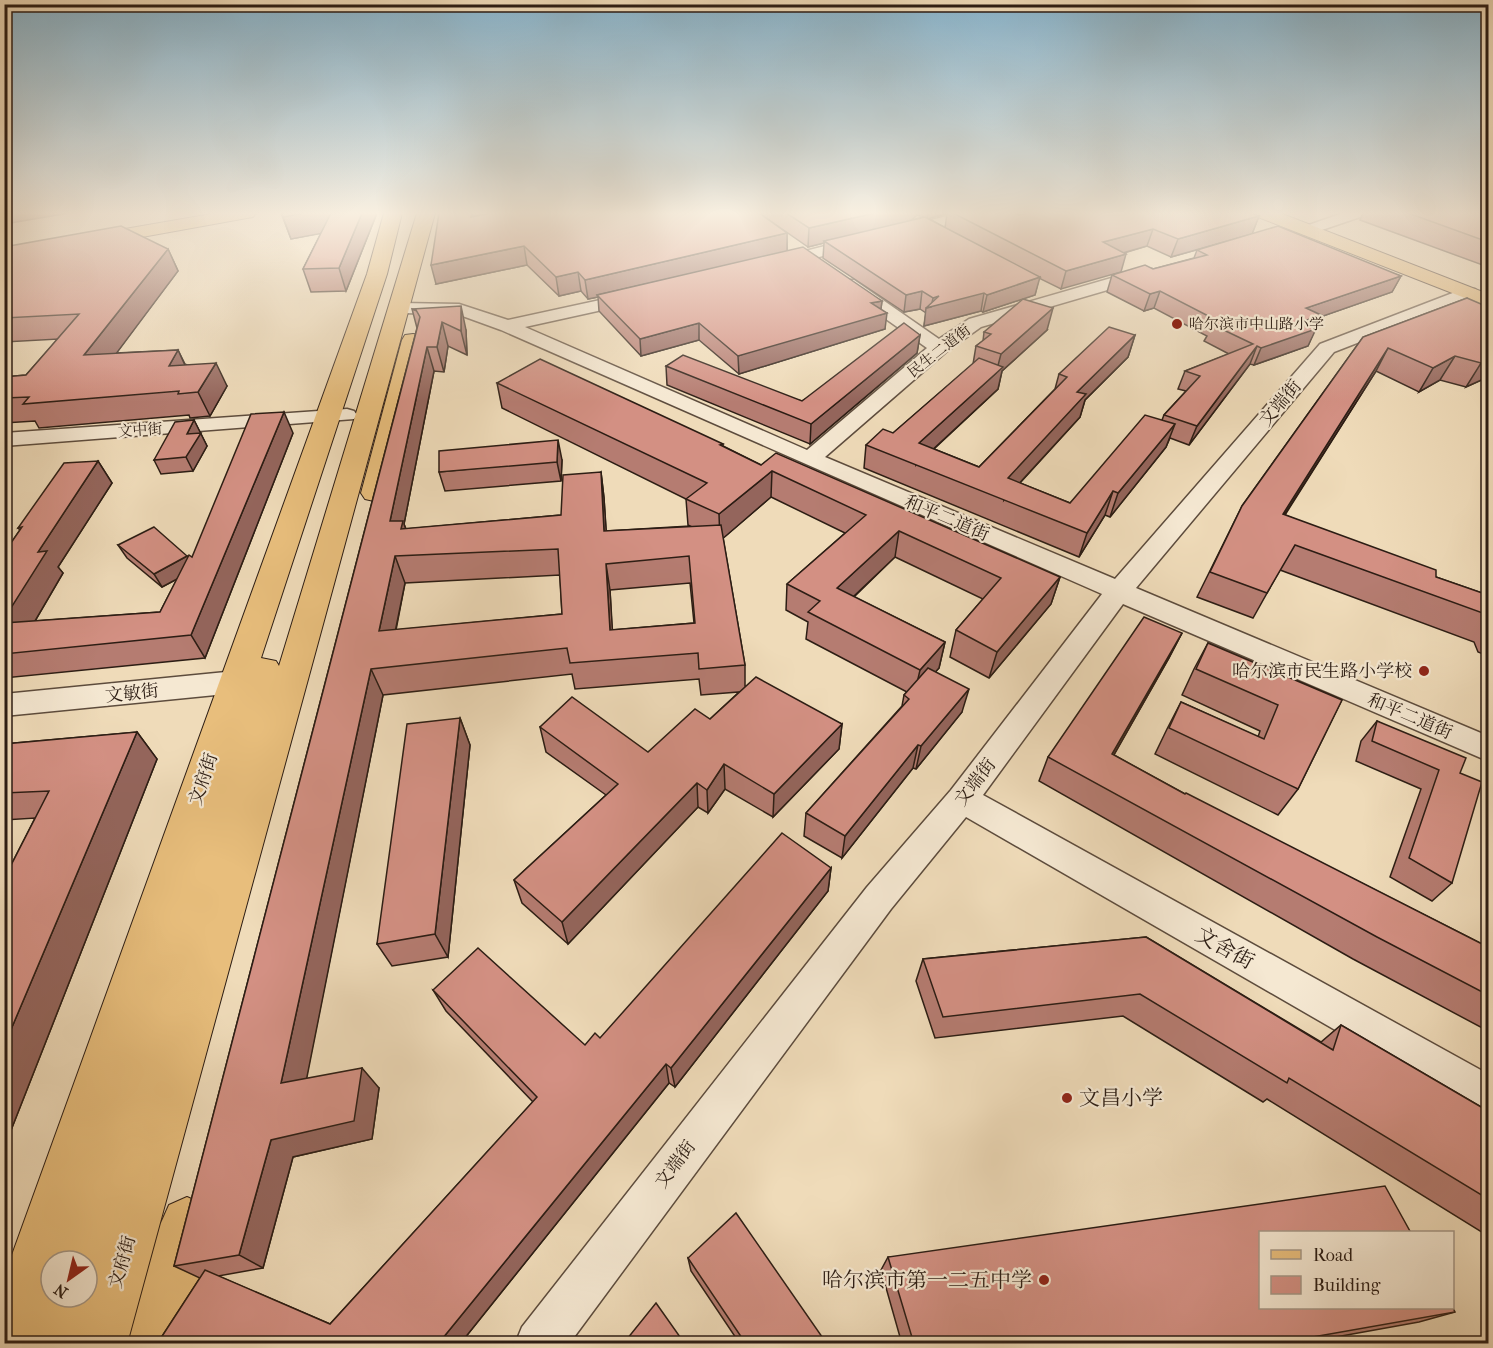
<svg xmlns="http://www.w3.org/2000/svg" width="1493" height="1348" viewBox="0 0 1493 1348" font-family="'IM FELL French Canon','Noto Serif SC',serif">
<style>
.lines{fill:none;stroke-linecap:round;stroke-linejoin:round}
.minor-casing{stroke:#5d4c3d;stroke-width:3}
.major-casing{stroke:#2c1d14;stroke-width:2}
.minor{fill:#f5e8d2;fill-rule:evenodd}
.major{fill:#e8be7c;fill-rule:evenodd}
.wall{fill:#b57c71;stroke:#2c1d14;stroke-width:1.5;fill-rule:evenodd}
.shaded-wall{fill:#94655c;stroke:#2c1d14;stroke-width:1.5}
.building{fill:#d39083;stroke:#2c1d14;stroke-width:1.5;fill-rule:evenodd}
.poi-dot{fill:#8f2418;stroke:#f5e8d2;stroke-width:2}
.labels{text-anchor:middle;stroke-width:4.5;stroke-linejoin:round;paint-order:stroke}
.far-poi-label{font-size:15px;fill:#2c1d14;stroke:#f5e8d2;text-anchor:start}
.far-street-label{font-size:15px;fill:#2c1d14;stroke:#f5e8d2}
.street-label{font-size:18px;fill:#2c1d14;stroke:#f5e8d2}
.poi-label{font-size:18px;fill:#2c1d14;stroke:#f5e8d2;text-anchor:end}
.near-street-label{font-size:21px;fill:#2c1d14;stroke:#f5e8d2}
.near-poi-label{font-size:21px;fill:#2c1d14;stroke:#f5e8d2;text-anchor:start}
</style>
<rect width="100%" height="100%" fill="#efdbb9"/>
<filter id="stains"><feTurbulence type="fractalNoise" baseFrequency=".00333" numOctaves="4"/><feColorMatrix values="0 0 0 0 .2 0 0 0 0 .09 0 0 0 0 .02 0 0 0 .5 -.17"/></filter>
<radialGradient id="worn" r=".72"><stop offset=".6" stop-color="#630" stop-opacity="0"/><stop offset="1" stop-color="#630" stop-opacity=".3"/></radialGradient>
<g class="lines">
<g class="minor-casing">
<g id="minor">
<polygon points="959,213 984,213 982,216 900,237 892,232 895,229"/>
<polygon points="1343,213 1365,213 1363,216 1313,233 1303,233 1300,230 1303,227"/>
<polygon points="861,237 867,239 869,242 867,245 775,268 767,263 769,260"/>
<polygon points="1146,268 1152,269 1154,273 1152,277 981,327 946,352 825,457 1115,579 1320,344 1463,289 1475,289 1478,293 1475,297 1334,352 1136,588 1488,736 1488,761 1123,604 983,795 1488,1074 1488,1116 1474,1110 966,817 891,909 569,1344 515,1344 522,1327 867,887 951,790 1102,594 501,330 457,314 400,313 394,312 391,308 394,304 400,303 459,304 508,320 637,292 643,293 646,297 643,301 525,327 807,450 927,348 842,288 839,284 842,280 854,280 939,339 969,319"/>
<polygon points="347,409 354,411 357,415 354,419 4,446 4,433"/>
<polygon points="256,669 266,673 270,680 266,687 256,691 4,716 4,694"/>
</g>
</g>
<g class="major-casing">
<g id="major">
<polygon points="217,213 256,213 253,217 247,218 4,262 4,250"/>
<path d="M384 213H402L387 274 261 658 276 661 279 666 417 213H435L127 1344H4V1277L367 274ZM51 1261H87V1282L91 1280 87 1297H51Z"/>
<polygon points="1255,213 1280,213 1488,294 1488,307 1258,217"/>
<polygon points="413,334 421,335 424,340 387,493 383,499 374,501 365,499 361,493 402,340 405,335"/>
<polygon points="187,1197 205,1205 213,1223 184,1344 128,1344 161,1223 169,1205"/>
</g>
</g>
<use href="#minor" class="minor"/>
<use href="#major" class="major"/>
</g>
<g class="wall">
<polygon points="281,213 377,213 346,291 311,292 303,269 321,233 291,239"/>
<path d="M759 213H1015L1019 215 1259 216 1252 234 1401 276 1392 292 1320 317 1308 346 1254 365 1250 364 1189 445 1170 438 1166 447 1110 517 1105 515 1079 557 864 468 866 445 893 433 973 364 976 346 983 341 984 332 1047 330 1002 371 998 389 934 449 979 467 1055 389 1059 374 1135 335 1128 357 1085 400 1080 417 1020 483 1070 503 1162 420 1164 415 1186 391 1178 389 1185 371 1229 354 1204 341 1207 336 1154 308 1144 311 1107 292 1112 275 1153 269 1194 258 1197 250 1207 247 1171 257 1147 246 1124 253 1061 289 1039 278 1035 295 983 312 981 311 924 326 926 313 920 309 904 312 823 258 824 243 808 247ZM947 214 945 228 928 218ZM917 215 924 217 911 220Z"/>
<polygon points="1363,213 1488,213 1488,267 1360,220"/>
<polygon points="479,215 787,233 787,251 882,301 881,309 885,329 739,374 699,340 641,356 599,311 598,297 588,299 581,291 559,296 527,265 436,284"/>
<polygon points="4,247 168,249 178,271 116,353 178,350 185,364 227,386 210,416 190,418 189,415 39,428 35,421 4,423 4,377 26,375 58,339 4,342"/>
<polygon points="1467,298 1488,377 1466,387 1440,380 1419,392 1376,371 1285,515 1436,577 1488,595 1488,656 1478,652 1474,642 1280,570 1253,618 1197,597 1242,506 1363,337"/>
<path d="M412 309 466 330 467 355 448 346 444 372 434 371 404 524 406 529 561 515 601 472 604 498 606 531 690 526 688 525 686 499 502 408 497 383 723 444V446L761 465 1060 577 1051 604 989 678 950 657 956 630 983 599 895 557 854 597 945 642 939 668 935 672 962 712 916 769 913 768 842 858 804 836 806 813 902 706 904 695 907 692 806 639 808 622 786 610 787 584 845 533 771 497 723 538 745 665V686L842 724 839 749 773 817 725 789 708 813 698 807 568 944 522 903 514 880 606 795 546 752 540 727 648 752 710 719 739 692 701 695 699 679 575 689 572 674 383 695 306 1079 379 1088 372 1139 293 1157 263 1268 218 1276 330 1324 533 1102 446 1011 433 990 585 1045 600 1038 831 868 828 891 675 1087 669 1083 460 1344H157L200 1278 174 1266 417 328ZM560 575 562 614 396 630 405 583ZM690 583 694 623 612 630 610 590Z"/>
<polygon points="920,335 917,353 810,444 667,385 666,366 802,401"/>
<polygon points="194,420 207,446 193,471 161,474 154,460"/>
<polygon points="293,433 205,658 4,678 4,553 20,530 18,528 98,461 112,483 58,567 63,573 35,621 160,612 177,579 162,587 127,558 118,545 187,556 188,558 192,557"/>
<polygon points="562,460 561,481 445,491 439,472"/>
<polygon points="1182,633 1169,658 1114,755 1185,794 1488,947 1488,1031 1353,959 1039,781 1048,757"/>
<polygon points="1208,643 1342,700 1298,789 1278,815 1155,754 1167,729 1181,702 1258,737 1260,731 1182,695 1194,669"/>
<polygon points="460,718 470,745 448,957 392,966 377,944"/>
<polygon points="1377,721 1460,773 1452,883 1432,901 1390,877 1421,789 1356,761 1361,741"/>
<polygon points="137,732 157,759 4,1148 4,879 35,818 4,820 4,744"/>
<polygon points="1146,937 1321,1042 1341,1025 1488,1111 1488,1236 1267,1099 1263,1102 1123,1016 935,1038 916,981 923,959"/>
<polygon points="888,1257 1455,1312 1419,1322 1297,1344 902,1344 881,1270"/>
<polygon points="688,1258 827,1344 740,1344 691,1271"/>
</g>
<g class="shaded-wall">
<polygon points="4,213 69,213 4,224"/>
<polygon points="304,213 335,213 340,230 291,239 283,217"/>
<polygon points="362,213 377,213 346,291 339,268"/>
<polygon points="472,213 480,213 475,235 471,217"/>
<polygon points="875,213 917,213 917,215 908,223 824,241 824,243 808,247 809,228"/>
<polygon points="928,213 947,213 927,219"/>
<polygon points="1259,216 1252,234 1171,257 1178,239"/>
<polygon points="1153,229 1147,246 1098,260 1103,242"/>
<polygon points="787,233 787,252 597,295 598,297 588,299 585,280"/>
<polygon points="524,246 527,265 436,284 431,265"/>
<polygon points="168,249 178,271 98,378 84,355"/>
<polygon points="1126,254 1121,272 1061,289 1066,271"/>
<polygon points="578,272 581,291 559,296 556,277"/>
<polygon points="1401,276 1392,292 1320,317 1315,329 1316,329 1308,346 1254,365 1261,348 1306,308"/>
<polygon points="1040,277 1035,295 983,312 987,295"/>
<polygon points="922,291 920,309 904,312 906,295"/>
<polygon points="1160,291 1154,308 1144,311 1150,294"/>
<polygon points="984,293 981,311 924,326 926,308 931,307 933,298 939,296"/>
<polygon points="882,301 880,315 887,313 885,329 739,374 738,356 871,303"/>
<polygon points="461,306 466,330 467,355 461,331"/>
<polygon points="1053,308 1047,330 1002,371 998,389 916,465 919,443 996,373 1001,354"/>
<polygon points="442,322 448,346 444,372 437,347"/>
<polygon points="699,323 699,340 641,356 640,339"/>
<polygon points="920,335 917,353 810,444 811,424"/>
<polygon points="1135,335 1128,357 1085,400 1080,417 1004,500 1008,478 1077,392"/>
<polygon points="1257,346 1250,364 1189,445 1197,426"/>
<polygon points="427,347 434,371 404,524 412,547 390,521"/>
<polygon points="1388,348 1376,371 1269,539 1283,514"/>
<polygon points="178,350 189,374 169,366"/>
<polygon points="1455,356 1440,380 1419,392 1433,368"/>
<polygon points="1488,360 1488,377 1466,387 1481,363"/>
<polygon points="216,363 227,386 210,416 198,392"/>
<polygon points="284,412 293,433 205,658 191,635"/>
<polygon points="194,420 207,446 193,471 186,457 187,434"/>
<polygon points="1175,424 1166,447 1110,517 1118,493"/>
<polygon points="558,440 562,460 561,481 557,462"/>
<polygon points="98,461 112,483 58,567 63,573 21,645 4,626 4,619 38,552"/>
<polygon points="772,471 771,497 720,541 719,514"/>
<polygon points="601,472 604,498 608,557 604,531"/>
<polygon points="1113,491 1105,515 1079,557 1087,533"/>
<polygon points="899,531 895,557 834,615 837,588"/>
<polygon points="187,556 194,570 162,587 154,574"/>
<polygon points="395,556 405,583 390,657 379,631"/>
<polygon points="606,564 610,590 614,656 610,630"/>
<polygon points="1060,577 1051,604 989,678 997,652"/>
<polygon points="1182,633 1169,658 1100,779 1112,754"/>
<polygon points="945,642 939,668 914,696 920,670"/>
<polygon points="371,669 383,695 302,1102 281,1083"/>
<polygon points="969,689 962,712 916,769 921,746"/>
<polygon points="460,718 470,745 448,957 435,934"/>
<polygon points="842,724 839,749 773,817 774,794"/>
<polygon points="137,732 157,759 4,1148 4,1046"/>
<polygon points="918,745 913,768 842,858 845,836"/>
<polygon points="724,764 725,789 708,813 707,790"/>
<polygon points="697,783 698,807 568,944 562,922"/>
<polygon points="831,868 828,891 675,1087 671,1068"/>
<polygon points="666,1064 669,1083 460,1344 438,1344"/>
<polygon points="362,1068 379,1088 372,1139 293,1157 263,1268 239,1255 271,1140"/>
</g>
<g class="building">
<polygon points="282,213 304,213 283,217"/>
<polygon points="331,213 362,213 339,268 303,269"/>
<polygon points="439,213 472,213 471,217 491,213 759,213 787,233 585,280 578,272 556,277 524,246 431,265"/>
<polygon points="786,213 875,213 809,228"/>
<polygon points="953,213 1015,213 1019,215 1028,213 1251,213 1259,216 1178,239 1153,229 1103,242 1126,254 1066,271"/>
<polygon points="1408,213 1488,213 1488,242"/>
<polygon points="925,217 1040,277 987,295 984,293 926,308 939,296 933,298 922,291 906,295 824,241"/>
<polygon points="121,226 168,249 84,355 178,350 169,366 216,363 198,392 178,394 179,391 23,404 29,397 4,398 4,377 26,375 79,314 4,318 4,247"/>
<polygon points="1278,226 1401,276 1306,308 1321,315 1301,322 1316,329 1261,348 1257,346 1197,426 1164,415 1200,376 1185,371 1253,344 1211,324 1218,321 1160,291 1150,294 1112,275 1145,265 1153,269 1207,255 1197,250"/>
<polygon points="803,247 882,301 871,303 887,313 738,356 699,323 640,339 597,295"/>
<polygon points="1467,298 1488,307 1488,360 1481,363 1455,356 1433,368 1388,348 1283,514 1436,570 1436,577 1488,595 1488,615 1295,545 1267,593 1210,572 1242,506 1363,337"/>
<polygon points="1023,299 1053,308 1001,354 976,346 991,334 984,332"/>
<path d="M461 306V331L442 322 437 347H427L390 521H403L401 529 561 515 563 475 601 472 604 531 721 525 745 665 699 669 698 653 570 663 567 648 371 669 281 1083 362 1068 354 1121 271 1140 239 1255 174 1266 420 317 416 310 412 309ZM558 549 562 614 379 631 395 556ZM689 556 695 623 610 630 606 564Z"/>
<polygon points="904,323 920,335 811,424 666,366 683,355 802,401"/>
<polygon points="1109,327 1135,335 1077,392 1086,394 1008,478 1070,503 1145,415 1175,424 1118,493 1113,491 1087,533 866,445 883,429 893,433 979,358 1003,367 919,443 979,467 1067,377 1059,374"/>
<polygon points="540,359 723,444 720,445 761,465 776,453 1060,577 997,652 956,630 1001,578 899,531 837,588 945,642 920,670 808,612 820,601 787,584 866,515 772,471 719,514 686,499 707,483 497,383"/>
<polygon points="284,412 191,635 4,654 4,623 160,612 189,555 192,557 251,414"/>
<polygon points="194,420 187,434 201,433 186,457 154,460 175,422"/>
<polygon points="558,440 557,462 439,472 439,451"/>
<polygon points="98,461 38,552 47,551 4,619 4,553 22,527 18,528 64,463"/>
<polygon points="154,527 187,556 154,574 118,545"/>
<polygon points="1144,617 1182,633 1112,754 1185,794 1186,793 1488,947 1488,995 1377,937 1048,757"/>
<polygon points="1208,643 1342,700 1298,789 1169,728 1181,702 1264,739 1278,705 1196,669"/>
<polygon points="928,668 969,689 921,746 918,745 845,836 806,813 909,699 904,695"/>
<polygon points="756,677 842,724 774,794 724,764 707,790 697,783 562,922 514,880 618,784 540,727 572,697 648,752 695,709 710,719"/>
<polygon points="460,718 435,934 377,944 407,724"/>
<polygon points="1377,721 1466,758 1460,773 1482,782 1452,883 1409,858 1439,770 1372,741"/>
<polygon points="137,732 4,1046 4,879 49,791 4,793 4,744"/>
<polygon points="782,833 831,868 671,1068 666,1064 438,1344 157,1344 205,1270 330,1324 537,1097 433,990 478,948 585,1045 595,1033 600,1038"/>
<polygon points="1146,937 1333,1050 1341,1025 1488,1111 1488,1199 1289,1078 1287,1083 1140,994 943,1017 923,959"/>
<polygon points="1385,1186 1411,1233 1260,1233 1260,1308 1452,1308 1452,1306 1455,1312 1273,1344 914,1344 888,1257"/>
<polygon points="736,1213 827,1344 746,1344 688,1258"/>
<polygon points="656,1303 685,1344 623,1344"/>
</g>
<linearGradient id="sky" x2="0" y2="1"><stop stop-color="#89b7d1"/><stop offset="0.53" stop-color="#f8efe0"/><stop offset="1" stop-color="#f8efe0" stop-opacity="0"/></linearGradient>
<rect width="1493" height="402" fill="url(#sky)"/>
<g class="poi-dot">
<circle cx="1177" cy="324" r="6"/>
<circle cx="1424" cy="671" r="6"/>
<circle cx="1067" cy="1098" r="6"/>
<circle cx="1044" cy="1280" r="6"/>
</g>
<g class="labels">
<g class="far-poi-label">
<text x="1189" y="329">哈尔滨市中山路小学</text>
</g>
<g class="far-street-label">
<text transform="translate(939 351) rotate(-38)" y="5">民生二道街</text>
<text transform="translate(140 430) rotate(-4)" y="5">文中街</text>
</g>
<g class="street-label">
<text transform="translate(1280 403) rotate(-50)" y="6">文端街</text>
<text transform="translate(947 518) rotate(23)" y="6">和平二道街</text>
<text transform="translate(132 693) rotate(-6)" y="6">文敏街</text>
<text transform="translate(1410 716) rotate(23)" y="6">和平二道街</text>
<text transform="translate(203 779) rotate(-71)" y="6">文府街</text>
<text transform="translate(975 782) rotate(-52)" y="6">文端街</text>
<text transform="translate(675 1164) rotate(-53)" y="6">文端街</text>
<text transform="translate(122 1262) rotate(-74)" y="6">文府街</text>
</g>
<g class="poi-label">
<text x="1412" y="677">哈尔滨市民生路小学校</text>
</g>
<g class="near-street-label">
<text transform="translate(1225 948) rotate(29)" y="7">文舍街</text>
</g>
<g class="near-poi-label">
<text x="1079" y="1105">文昌小学</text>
<text x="1032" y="1287" text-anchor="end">哈尔滨市第一二五中学</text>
</g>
</g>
<rect width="1493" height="1348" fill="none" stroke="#efdbb9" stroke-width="24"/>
<rect x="6" y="6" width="1481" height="1336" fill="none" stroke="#2c1d14" stroke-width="3"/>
<rect x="12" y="12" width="1469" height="1324" fill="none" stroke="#2c1d14" stroke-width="1.5"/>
<rect x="1259" y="1231" width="195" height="78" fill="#f5e8d2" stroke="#a59786" stroke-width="1.5"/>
<rect x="1271" y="1250" width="30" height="9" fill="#e8be7c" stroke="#a59786" stroke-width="1.5"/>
<text x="1313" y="1261" font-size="18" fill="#2c1d14">Road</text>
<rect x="1271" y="1276" width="30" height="18" fill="#d39083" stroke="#a59786" stroke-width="1.5"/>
<text x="1313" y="1291" font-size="18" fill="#2c1d14">Building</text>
<g transform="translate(69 1279) rotate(214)"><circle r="28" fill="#f5e8d2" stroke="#a59786" stroke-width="1.5"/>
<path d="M0-4.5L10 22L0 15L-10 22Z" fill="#8f2418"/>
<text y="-9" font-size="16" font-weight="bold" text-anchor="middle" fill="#2c1d14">N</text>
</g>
<rect width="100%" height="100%" filter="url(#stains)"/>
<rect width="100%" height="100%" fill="url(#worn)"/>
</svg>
